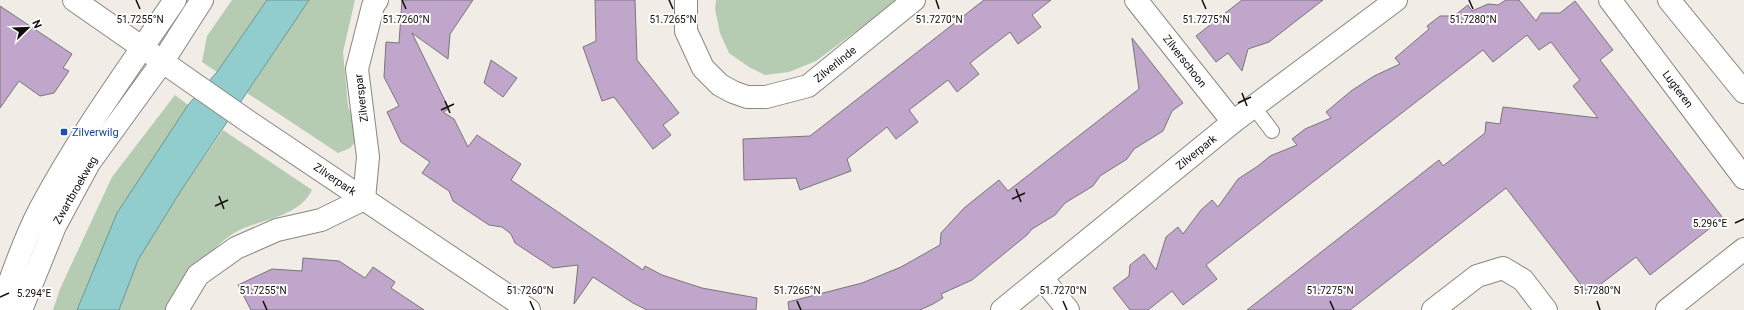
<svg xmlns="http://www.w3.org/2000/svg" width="1744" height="310" viewBox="0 0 1744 310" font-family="Roboto,sans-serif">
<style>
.green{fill:#b5ccb3}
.water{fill:#92cdcd;stroke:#6b9493}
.building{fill:#c1a6cb;stroke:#79757b}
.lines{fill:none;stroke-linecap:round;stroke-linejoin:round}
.lane-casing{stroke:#8b8781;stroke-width:16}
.street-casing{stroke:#8b8781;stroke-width:24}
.secondary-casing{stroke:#8b8781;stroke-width:24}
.lane{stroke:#fff;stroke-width:14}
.street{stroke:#fff;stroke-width:22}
.secondary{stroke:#fff;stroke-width:22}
.ticks{fill:none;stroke:#100e0c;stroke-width:1.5}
.transit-dot{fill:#1a4fb4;stroke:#fff;stroke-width:1.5}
.labels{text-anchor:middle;stroke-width:4;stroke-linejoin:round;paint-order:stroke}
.street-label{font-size:11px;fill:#100e0c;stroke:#fff}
.transit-label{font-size:11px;fill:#164399;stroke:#fff;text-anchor:start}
.ticks-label{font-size:10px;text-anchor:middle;fill:#100e0c;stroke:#fff;stroke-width:4;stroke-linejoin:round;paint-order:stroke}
</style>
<rect width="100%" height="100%" fill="#f1ece5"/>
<g class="green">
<polygon points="232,0 267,0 217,72 202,62 207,36"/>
<polygon points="309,0 355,0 343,52 348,106 356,128 356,141 350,148 338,153 247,93"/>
<polygon points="716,0 898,0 816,61 789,72 765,75 749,67 729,53 720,33 715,9"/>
<polygon points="175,95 188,105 117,213 77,310 53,310 60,289 112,177"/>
<path d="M223 130 312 190C297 220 257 218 231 235 205 252 190 284 174 310H119L138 260 182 189Z"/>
</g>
<polygon class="water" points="267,0 309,0 182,189 138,260 119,310 77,310 117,213 188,105 217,72"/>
<g class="building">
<polygon points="402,0 473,0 450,34 448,59 412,33 449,109 443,112 454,119 468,147 477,135 521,164 511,180 643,270 645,266 662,275 702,288 757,298 756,310 647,310 633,303 593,277 574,304 578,265 553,268 515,243 511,234 502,227 489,225 453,201 449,191 422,173 430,162 401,142 387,112 399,106 384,77 386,42 399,43"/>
<polygon points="595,0 635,0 637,60 679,113 663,125 671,135 653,149 614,97 602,101 583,47 596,41"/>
<polygon points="984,0 1051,0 1032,15 1041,27 1018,44 1010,32 970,63 979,74 957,92 948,80 909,110 918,122 896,139 887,127 847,159 851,171 800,190 796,178 744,180 743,139 810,136"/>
<polygon points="1242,0 1323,0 1269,42 1248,49 1242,71 1228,53 1216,62 1196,36"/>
<polygon points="1506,0 1519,0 1536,21 1541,13 1560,13 1575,1 1613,50 1600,60 1723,218 1650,275 1636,257 1588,294 1506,188 1350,310 1247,310 1439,160 1443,166 1485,133 1486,122 1500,124 1503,107 1598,118 1573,86 1580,80 1551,42 1539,50 1527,35 1493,62 1483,50 1206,265 1217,279 1183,305 1172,291 1148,310 1130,310 1113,288 1129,276 1130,265 1144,254 1156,270 1166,237 1178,227 1183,234 1201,210 1212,200 1218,207 1238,179 1258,166 1270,156 1297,145 1292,139 1305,129 1331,118 1326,112 1351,91 1374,76 1400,64 1395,58 1429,29 1427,26 1440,16 1454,16 1468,5 1472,11 1488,4 1498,5"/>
<polygon points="0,6 72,54 63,68 69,71 54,93 40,96 19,81 0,108"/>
<polygon points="1132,38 1183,103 1172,111 1163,131 1134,149 1127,159 1100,176 1093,186 1065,203 1055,215 1032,229 1027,235 972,280 941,294 943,298 933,304 920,310 789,310 788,302 862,283 901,267 940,245 941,233 964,208 999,180 1008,191 1139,89"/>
<polygon points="491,60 517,78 503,97 484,83"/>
<polygon points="303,258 339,261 365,278 373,267 395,282 391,288 424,310 251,310 238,285 272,269 302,271"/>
</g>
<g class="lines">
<g class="lane-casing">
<polyline id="lane" points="1253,106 1272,131"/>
</g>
<g class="street-casing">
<g id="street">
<polyline points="74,0 249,122 529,310"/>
<polyline points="686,0 686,31 703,68 720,85 733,92 747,97 766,97 808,86 914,0"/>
<polyline points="1136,0 1233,122"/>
<polyline points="1610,0 1744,178"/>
<polyline points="1669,0 1744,92"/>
<polyline points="1042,278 1068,310"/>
<polyline points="177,310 198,275 236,248 277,230 321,220 364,199 368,157 357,69 373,6 377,0"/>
<polyline points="1002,310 1233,122 1396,0"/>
<polyline points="1433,310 1477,276 1503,268 1523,280 1546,310"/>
<polyline points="1667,310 1744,249"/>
</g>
</g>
<g class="secondary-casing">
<g id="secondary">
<path d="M0 310C11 277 23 242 39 211 78 137 128 69 175 0"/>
<polyline points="21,310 55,226 89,163 163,61 202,0"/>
</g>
</g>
<use href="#lane" class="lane"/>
<use href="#street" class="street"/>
<use href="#secondary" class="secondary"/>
</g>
<path class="ticks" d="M136 0 140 9M402 0 406 9M669 0 673 9M936 0 939 9M1202 0 1206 9M1469 0 1473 9M1242 93 1247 106M445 101 450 113M1238 103 1251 97M441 110 454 104M1016 189 1021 202M219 196 224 209M1012 199 1025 193M215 206 228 200M1735 223 1744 219M0 297 9 293M263 301 267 310M530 301 534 310M797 301 801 310M1063 301 1067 310M1330 301 1334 310M1597 301 1600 310"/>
<rect class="transit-dot" x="60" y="128" width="8" height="8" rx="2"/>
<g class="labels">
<g class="street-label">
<text transform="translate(1185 61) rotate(52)" y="4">Zilverschoon</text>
<text transform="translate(835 64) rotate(-39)" y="4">Zilverlinde</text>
<text transform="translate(1678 89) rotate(53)" y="4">Lugteren</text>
<text transform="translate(361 98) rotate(-97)" y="4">Zilverspar</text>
<text transform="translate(1196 152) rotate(-39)" y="4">Zilverpark</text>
<text transform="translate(335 179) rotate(34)" y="4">Zilverpark</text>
<text transform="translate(75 190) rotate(-60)" y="4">Zwartbroekweg</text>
</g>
<g class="transit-label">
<text x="72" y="136">Zilverwilg</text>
</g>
</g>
<g class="ticks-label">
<text x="140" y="23">51.7255°N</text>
<text x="406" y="23">51.7260°N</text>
<text x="673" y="23">51.7265°N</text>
<text x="939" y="23">51.7270°N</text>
<text x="1206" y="23">51.7275°N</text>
<text x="1473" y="23">51.7280°N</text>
<text x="1710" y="227">5.296°E</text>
<text x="263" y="294">51.7255°N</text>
<text x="530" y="294">51.7260°N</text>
<text x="797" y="294">51.7265°N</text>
<text x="1063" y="294">51.7270°N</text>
<text x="1330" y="294">51.7275°N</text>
<text x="1597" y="294">51.7280°N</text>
<text x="34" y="297">5.294°E</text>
</g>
<g transform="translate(28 28) rotate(67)" stroke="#ffffff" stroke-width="3" paint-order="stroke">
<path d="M0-3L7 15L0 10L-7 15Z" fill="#100e0c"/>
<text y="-6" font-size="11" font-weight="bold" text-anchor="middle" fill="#100e0c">N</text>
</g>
</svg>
